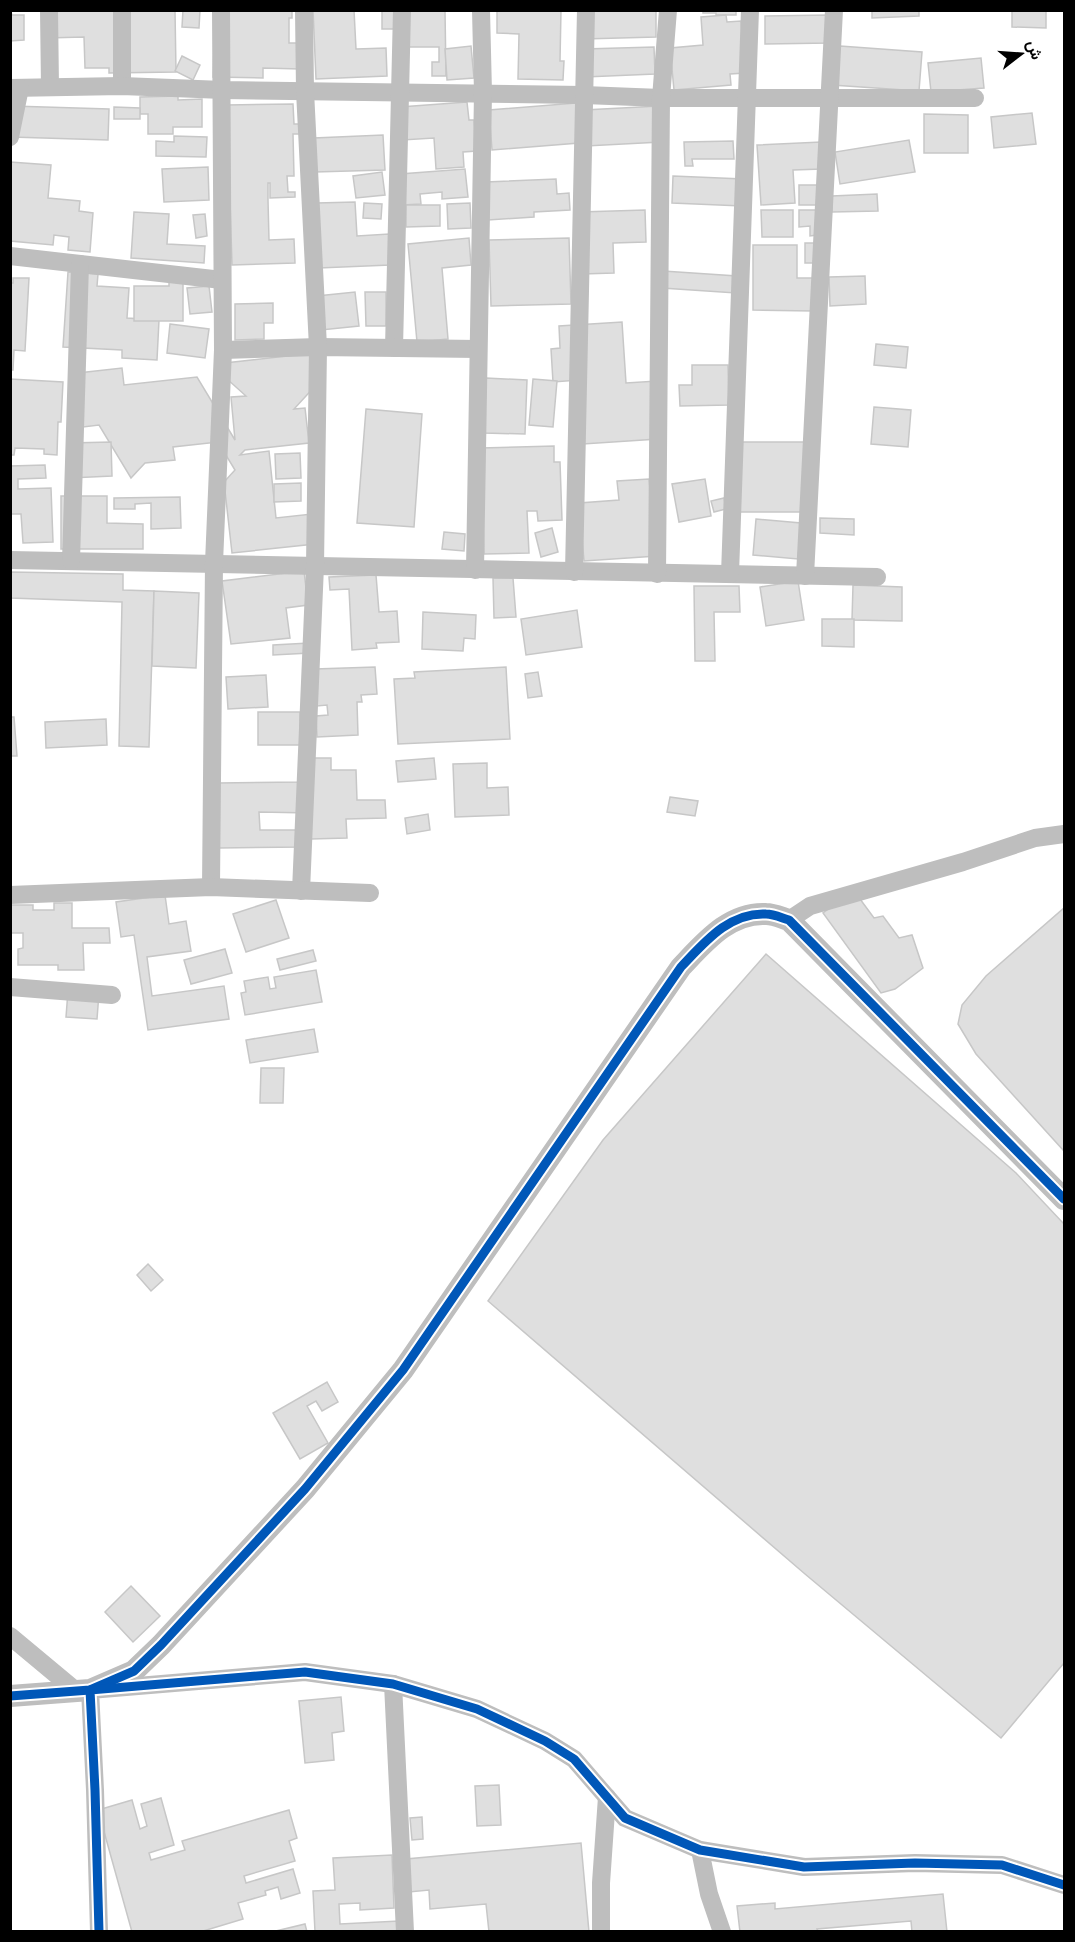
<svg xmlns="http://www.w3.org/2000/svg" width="1075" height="1942" viewBox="0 0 1075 1942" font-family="'Asap Condensed',Vazirmatn,sans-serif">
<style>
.building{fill:#dfdfdf;stroke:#c7c7c7;stroke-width:1.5}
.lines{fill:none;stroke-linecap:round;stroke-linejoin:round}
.minor{stroke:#bebebe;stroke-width:18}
.tertiary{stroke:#bebebe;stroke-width:22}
.cycleway-casing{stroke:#fff;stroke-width:13}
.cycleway{stroke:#0057b8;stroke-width:9}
</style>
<rect width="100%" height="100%" fill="#fff"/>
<g class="building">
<polygon points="10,10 12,15 24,15 24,40 10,41"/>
<polygon points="47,10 175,10 176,72 109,73 109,68 85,68 84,37 47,38"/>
<polygon points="183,10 200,10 199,28 182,27"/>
<polygon points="215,10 292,10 292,18 289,18 289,43 301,43 300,69 263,68 263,78 213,77"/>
<polygon points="313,10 354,10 356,49 386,48 387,76 316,79"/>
<polygon points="382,10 445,10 446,76 432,76 432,62 439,62 439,47 402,47 402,29 382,29"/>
<polygon points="497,10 561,10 560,61 564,61 563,80 518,79 519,34 497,33"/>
<polygon points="612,10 656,10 656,37 584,39 583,12"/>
<polygon points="703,10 736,10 736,15 716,15 716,13 703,13"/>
<polygon points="872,10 919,10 919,16 872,18"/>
<polygon points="1012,10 1046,10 1046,28 1012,27"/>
<polygon points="726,15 727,22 741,21 745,73 730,74 731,85 674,90 670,48 703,45 701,17"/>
<polygon points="829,15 830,43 765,44 765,16"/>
<polygon points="471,46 474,78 447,80 445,49"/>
<polygon points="840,46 922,52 919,91 832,85"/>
<polygon points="654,47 655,74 585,77 584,49"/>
<polygon points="182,56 200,65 193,80 175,71"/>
<polygon points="981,58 984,88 931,92 928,63"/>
<polygon points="178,96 178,100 202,99 202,127 173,127 173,134 148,134 148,114 140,114 140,97"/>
<polygon points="467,102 469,120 474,120 477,151 463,152 464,167 436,169 434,138 402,140 400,107"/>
<polygon points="576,103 579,143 492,150 489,110"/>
<polygon points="293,104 294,124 301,124 301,134 293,134 294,176 287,176 288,192 295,192 295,197 270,198 270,183 268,183 268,200 269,240 294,239 295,263 232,265 227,105"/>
<polygon points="12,106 109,109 108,140 11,137"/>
<polygon points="659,106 661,142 586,146 584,110"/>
<polygon points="114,107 140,108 140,119 114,119"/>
<polygon points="1032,113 1036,144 994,148 991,117"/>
<polygon points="924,114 968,115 968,153 924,153"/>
<polygon points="383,135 385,170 315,172 314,138"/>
<polygon points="174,136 207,137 206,157 156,156 156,141 174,142"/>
<polygon points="909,140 915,172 840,184 835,152"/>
<polygon points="733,141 734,159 692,159 693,166 685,166 684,142"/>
<polygon points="821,142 822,169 793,170 795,203 761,205 757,145"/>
<polygon points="10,162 51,165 48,198 80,201 79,211 93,213 90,252 68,250 69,237 54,235 53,245 10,241"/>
<polygon points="208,167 209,200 164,202 162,169"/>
<polygon points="465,169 468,197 442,199 442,192 420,194 421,204 402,205 400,174"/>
<polygon points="382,172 385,195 356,198 353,176"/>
<polygon points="673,176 743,179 742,206 672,203"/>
<polygon points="556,179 557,194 569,193 570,210 534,212 534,217 488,220 486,182"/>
<rect x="799" y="185" width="18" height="20"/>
<polygon points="877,194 878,211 832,212 832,196"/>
<polygon points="355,202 357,236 389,234 390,265 319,268 317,203"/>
<polygon points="364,203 382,204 381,219 363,218"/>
<polygon points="470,203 471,228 448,229 447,204"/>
<polygon points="406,205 440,205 440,226 406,227"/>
<polygon points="645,210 646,242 613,243 614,273 582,274 580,212"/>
<polygon points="761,210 793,210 793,237 762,237"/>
<polygon points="799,210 816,210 817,235 810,236 810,226 799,227"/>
<polygon points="134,212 169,214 167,244 205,246 204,263 131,258"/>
<polygon points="205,214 207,236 196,238 193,215"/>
<polygon points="469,238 471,265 442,268 448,339 417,342 408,244"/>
<polygon points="569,238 571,304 491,306 489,240"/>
<rect x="805" y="243" width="11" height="20"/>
<polygon points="753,245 797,245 797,278 813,278 813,311 753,310"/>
<polygon points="663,271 737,276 736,293 662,288"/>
<polygon points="68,272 98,274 97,286 129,288 127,318 159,320 157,360 122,358 122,350 63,347"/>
<polygon points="865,276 866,304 830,306 829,277"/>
<polygon points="13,278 29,278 25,351 14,350 13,370 10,370 10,283 13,283"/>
<polygon points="169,282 183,282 183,321 134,321 134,286 169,286"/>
<polygon points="209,286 212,312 190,314 187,288"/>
<polygon points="355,292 359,326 321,330 317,296"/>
<polygon points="365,292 386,292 386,326 366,326"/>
<polygon points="273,303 273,323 264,323 264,339 235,340 235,304"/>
<polygon points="622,322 626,383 657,381 658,439 583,444 579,380 553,382 551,349 560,348 559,326"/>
<polygon points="170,324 209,329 205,358 167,353"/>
<polygon points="876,344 908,347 906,368 874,365"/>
<polygon points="313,353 317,384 294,409 305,408 309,443 245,450 240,455 269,451 276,518 312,514 315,544 232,553 224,482 235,470 218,442 173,447 175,460 145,463 131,478 99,425 75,428 69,374 122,368 124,385 197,377 235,440 231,397 246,396 227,379 225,363"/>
<polygon points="692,365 728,365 729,405 680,406 679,385 692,385"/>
<polygon points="486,378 527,380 525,434 484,433"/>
<polygon points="10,379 63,382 61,422 58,422 57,455 44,454 44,449 15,448 14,455 10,455"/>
<polygon points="533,379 557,381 553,427 529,425"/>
<polygon points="874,407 911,410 908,447 871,444"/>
<polygon points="366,409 422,414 414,527 357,523"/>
<polygon points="111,442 112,476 70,478 69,443"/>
<polygon points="740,442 804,442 804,512 736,512"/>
<polygon points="554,446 554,462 560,462 562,520 538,521 537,511 527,511 529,553 484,554 481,448"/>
<polygon points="300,453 301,478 276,479 275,454"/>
<polygon points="45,465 46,478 18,479 18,489 51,488 53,542 23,543 21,514 10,514 10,466"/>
<polygon points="649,479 657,556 584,561 579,503 619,500 617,481"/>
<polygon points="705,479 711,516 679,522 672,484"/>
<polygon points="301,483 301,501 274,502 274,484"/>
<polygon points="61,496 107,496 107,523 143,524 143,549 61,549"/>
<polygon points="180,497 181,528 151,529 151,503 135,504 135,509 114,509 114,498"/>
<polygon points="724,498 726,509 714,512 711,501"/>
<polygon points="820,518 854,519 854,535 820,533"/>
<polygon points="756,519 801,523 798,559 753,555"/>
<polygon points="552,528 558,552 541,557 535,533"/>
<polygon points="444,532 465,534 464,551 442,549"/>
<polygon points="304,571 308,605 286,608 290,638 231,644 222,581"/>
<polygon points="10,572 123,574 123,590 154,591 149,747 119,746 122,602 10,598"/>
<polygon points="376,575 379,612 397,611 399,642 376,643 377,648 352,650 349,589 330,590 329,577"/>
<polygon points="493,578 513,578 516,617 494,618"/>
<polygon points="798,581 804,620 766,626 760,587"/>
<polygon points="853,585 902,587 902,621 852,620"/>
<polygon points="694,586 739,586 740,612 714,612 715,661 695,661"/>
<polygon points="154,591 199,593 196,668 152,666"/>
<polygon points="577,610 582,647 526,655 521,619"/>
<polygon points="423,612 476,615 475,639 464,638 463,651 422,649"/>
<polygon points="822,619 854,619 854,647 822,646"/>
<polygon points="309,643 310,653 273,655 273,645"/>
<polygon points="375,667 377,694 361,695 362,702 357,702 358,735 317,737 316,716 328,715 327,705 317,706 315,669"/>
<polygon points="506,667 510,739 398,744 394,679 415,678 414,672"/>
<polygon points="538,672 542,696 528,698 525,674"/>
<polygon points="266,675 268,707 228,709 226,677"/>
<rect x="258" y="712" width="42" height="33"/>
<polygon points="10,717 14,717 17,756 10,756"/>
<polygon points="106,719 107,745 46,748 45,722"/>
<polygon points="310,758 331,758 331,770 356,770 357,800 385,800 386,818 346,819 347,838 311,839 310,813 259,812 260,830 304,830 304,847 219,848 218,783 303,782"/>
<polygon points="434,758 436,779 398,782 396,761"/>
<polygon points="487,763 487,788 508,787 509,815 455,817 453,764"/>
<polygon points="670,797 698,801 695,816 667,812"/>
<polygon points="428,814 430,830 407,834 405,818"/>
<polygon points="165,895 169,924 186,921 191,951 147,957 152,996 224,986 229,1019 148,1030 134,935 121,937 116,902"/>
<polygon points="860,899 874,918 883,916 899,938 912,935 923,968 895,989 881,993 823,913 831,907"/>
<polygon points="276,900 289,938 246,952 233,914"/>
<polygon points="54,903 72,903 72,928 109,928 110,943 83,943 84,970 58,970 58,965 18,965 18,949 23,948 23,933 10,933 10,905 33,905 33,910 54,910"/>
<polygon points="1064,908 1064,1151 976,1054 958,1024 962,1005 986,976"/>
<polygon points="225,949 232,973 191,984 184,960"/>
<polygon points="313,950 316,961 280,970 277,959"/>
<polygon points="766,954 1016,1173 1064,1224 1064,1663 1001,1738 805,1574 488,1301 603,1140"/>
<polygon points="316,970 322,1002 245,1015 241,993 246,992 244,981 268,977 270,989 276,988 274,977"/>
<polygon points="68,991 99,993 97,1019 66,1017"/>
<polygon points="314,1029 318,1052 250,1063 246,1040"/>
<polygon points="261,1068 284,1068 283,1103 260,1103"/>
<polygon points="148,1264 163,1280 151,1291 137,1275"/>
<polygon points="327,1382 338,1402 322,1411 316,1401 307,1406 328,1443 300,1459 273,1413"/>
<polygon points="131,1586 160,1616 133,1642 105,1612"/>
<polygon points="341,1697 344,1731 332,1733 334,1760 305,1763 299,1701"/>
<polygon points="499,1785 501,1825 477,1826 475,1786"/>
<polygon points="161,1798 174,1845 149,1853 151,1860 185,1850 182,1841 289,1810 297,1838 289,1841 295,1861 244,1876 246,1883 293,1869 300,1893 281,1899 278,1887 265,1891 266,1895 238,1903 243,1919 200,1932 132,1932 98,1810 132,1800 140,1829 147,1826 141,1804"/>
<polygon points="422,1817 423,1839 412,1840 410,1818"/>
<polygon points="581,1843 589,1932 489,1932 486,1904 430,1909 429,1890 409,1892 406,1859"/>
<polygon points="392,1855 394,1908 360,1910 360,1903 339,1904 340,1924 399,1921 400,1932 315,1932 313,1891 335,1890 333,1858"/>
<polygon points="943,1894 947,1932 912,1932 911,1921 817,1929 818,1932 740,1932 737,1906 775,1903 775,1909"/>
<polygon points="305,1924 307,1932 277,1932 276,1931"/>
</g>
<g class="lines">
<g class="minor">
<polyline points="49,10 50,87"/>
<polyline points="122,10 122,86"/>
<polyline points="10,88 122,86 223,90 584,95 661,98 975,98"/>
<polyline points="10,137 20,88"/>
<polyline points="10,256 222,280"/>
<polyline points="394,348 402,10"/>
<polyline points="223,350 318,347 478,349"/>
<polyline points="10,560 877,577"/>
<polyline points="71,561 80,264"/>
<polyline points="475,570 483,93 481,10"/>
<polyline points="574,572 586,10"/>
<polyline points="657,574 661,98 668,10"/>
<polyline points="730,574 750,10"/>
<polyline points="805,576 834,10"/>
<polyline points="211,887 214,563 223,350 221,10"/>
<polyline points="301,891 315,566 318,347 305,91 304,10"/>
<polyline points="10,895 211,887 370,893"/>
<polyline points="789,920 810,906 963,862 1035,838 1064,834"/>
<polyline points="10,987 112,995"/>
<polyline points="10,1636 76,1691"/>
<polyline points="393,1684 405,1932"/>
<polyline points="700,1850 709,1894 722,1932"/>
<polyline points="99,1932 95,1790 90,1690 305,1672 393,1684 477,1709 545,1741 574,1759 625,1818 700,1850 804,1867 915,1863 1002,1865 1064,1885"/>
<polyline points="601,1932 601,1883 607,1797"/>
</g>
<path class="tertiary" d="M10 1696 90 1690 134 1671 161 1645 305 1489 403 1370 681 967C704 943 729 912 766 914 774 914 782 918 789 920L1064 1199"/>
<g class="cycleway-casing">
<g id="cycleway">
<path d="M10 1696 90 1690 134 1671 161 1645 305 1489 403 1370 681 967C704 943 729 912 766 914 774 914 782 918 789 920L1064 1199"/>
<polyline points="99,1932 95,1790 90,1690 305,1672 393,1684 477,1709 545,1741 574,1759 625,1818 700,1850 804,1867 915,1863 1002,1865 1064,1885"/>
</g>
</g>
<use href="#cycleway" class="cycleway"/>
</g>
<rect width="1075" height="1942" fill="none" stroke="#000000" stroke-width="24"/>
<g transform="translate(1021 54) rotate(73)" stroke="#ffffff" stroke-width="4.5" paint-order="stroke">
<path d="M0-4.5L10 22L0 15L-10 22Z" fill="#000000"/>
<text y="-9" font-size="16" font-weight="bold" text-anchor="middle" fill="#000000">ش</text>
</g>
</svg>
